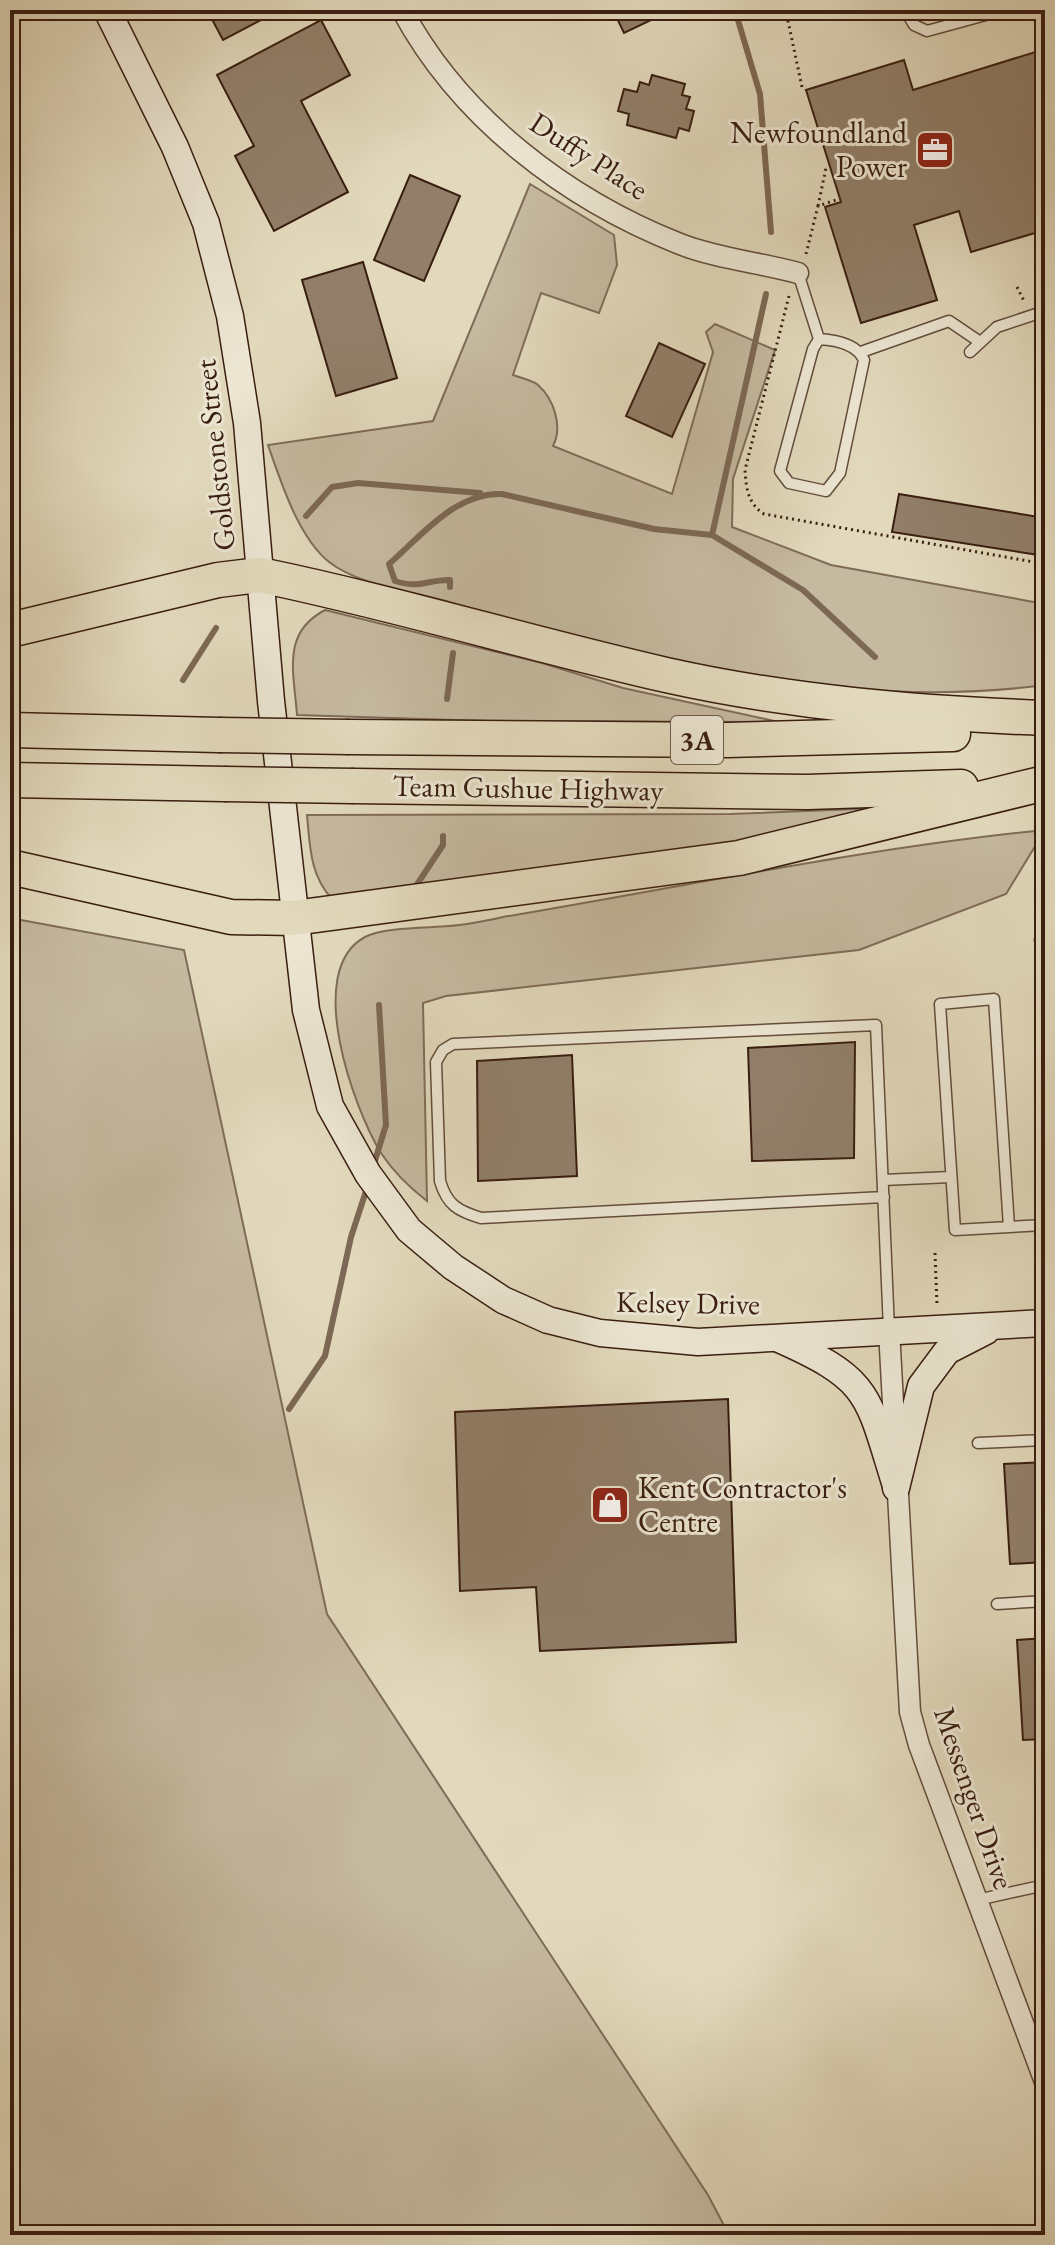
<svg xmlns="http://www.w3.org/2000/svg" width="1055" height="2245" viewBox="0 0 1055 2245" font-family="'EB Garamond',serif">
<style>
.green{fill:#c5b99f;stroke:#7f6c58;stroke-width:2}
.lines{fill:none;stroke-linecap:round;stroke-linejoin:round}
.stream{stroke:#7c6854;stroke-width:6}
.building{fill:#917f69;stroke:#391e10;stroke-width:2}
.service-casing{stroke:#634d3b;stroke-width:13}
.minor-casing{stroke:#634d3b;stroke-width:23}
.secondary-casing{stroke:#391e10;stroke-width:29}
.motorway-casing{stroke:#391e10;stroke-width:37}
.path{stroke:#391e10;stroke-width:3;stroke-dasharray:2 4;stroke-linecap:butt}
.service{stroke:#ece6d3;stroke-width:10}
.minor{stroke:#ece6d3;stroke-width:20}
.secondary{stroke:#ece6d3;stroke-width:26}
.motorway{stroke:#e2d9bc;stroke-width:34}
.motorway-bridge-casing{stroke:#391e10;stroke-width:37;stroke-linecap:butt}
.motorway-bridge{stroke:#e2d9bc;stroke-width:34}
.labels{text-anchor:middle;stroke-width:6;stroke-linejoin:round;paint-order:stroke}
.shield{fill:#ece6d3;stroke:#6f5a4a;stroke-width:2}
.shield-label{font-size:28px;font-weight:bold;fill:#391e10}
.poi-label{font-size:30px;fill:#391e10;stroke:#ece6d3;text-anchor:end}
.street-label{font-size:30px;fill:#391e10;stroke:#ece6d3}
</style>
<rect width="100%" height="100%" fill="#e2d9bc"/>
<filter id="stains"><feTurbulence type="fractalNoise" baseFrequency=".0025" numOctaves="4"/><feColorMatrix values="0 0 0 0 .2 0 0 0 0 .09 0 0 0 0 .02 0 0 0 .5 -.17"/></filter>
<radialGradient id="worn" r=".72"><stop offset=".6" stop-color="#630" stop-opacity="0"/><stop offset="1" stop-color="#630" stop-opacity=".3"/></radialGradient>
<g class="green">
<path d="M530 184 614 235 617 265 599 313 541 293 513 375C521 378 532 380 538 385 554 399 563 427 553 446L672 494 713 352 706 332 715 324 775 350 733 479 732 527 831 565 1045 604V685C843 712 642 659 449 602 412 591 360 586 329 562 298 537 281 482 268 445L433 421Z"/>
<path d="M325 610 542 663 623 688 779 722 487 721 297 715C294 672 281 633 325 610Z"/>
<path d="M932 806 655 859 332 899C310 875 310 847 307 815L730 814Z"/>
<path d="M1045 830 1006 894 859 950 446 996 423 1003 427 1201C409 1187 394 1173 381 1153 354 1109 303 970 365 937 383 927 428 928 449 926 467 925 485 921 503 917 683 887 863 848 1045 830Z"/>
<polygon points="10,918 184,950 327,1614 708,2195 729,2235 10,2235"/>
</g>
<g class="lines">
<g class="stream">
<polyline points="735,10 760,94 771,232"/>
<polyline points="766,294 712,535 803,590 875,657"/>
<polyline points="306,516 332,487 358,483 480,493"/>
<path d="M450 587V580C425 580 421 589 395 581L389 564C422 535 456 492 502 494L654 529 712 535"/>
<polyline points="183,680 216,628"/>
<polyline points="447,699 453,653"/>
<polyline points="416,886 443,845 443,836"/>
<polyline points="373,1167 386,1125 379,1005"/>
<polyline points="289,1409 325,1356 351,1237 368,1185"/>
</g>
</g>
<g class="building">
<polygon points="207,10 280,10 223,40"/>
<polygon points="613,10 672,10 624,33"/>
<polygon points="321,20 350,75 301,101 348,192 274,231 235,156 254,146 217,75"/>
<polygon points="1045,49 1045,230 971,252 959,211 914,225 937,300 861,323 825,207 841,202 806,90 904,60 913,90"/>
<polygon points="652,75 685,84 682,95 690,97 686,109 694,111 689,131 679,128 676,138 627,125 629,114 618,111 624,89 637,92 640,82 649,85"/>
<polygon points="410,175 460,196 424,281 374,260"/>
<polygon points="363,262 397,378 336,396 302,280"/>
<polygon points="659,343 705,364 672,437 626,416"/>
<polygon points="899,494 1045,518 1045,556 892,532"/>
<polygon points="855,1042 854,1158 752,1161 748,1048"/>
<polygon points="572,1055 577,1176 478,1181 477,1061"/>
<polygon points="728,1399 736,1642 540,1651 536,1587 460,1591 455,1412"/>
<polygon points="1045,1462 1045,1562 1010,1564 1004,1464"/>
<polygon points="1045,1638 1045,1739 1023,1740 1017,1640"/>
</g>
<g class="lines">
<g class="service-casing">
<g id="service">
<polyline points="905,10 914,25 927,31 1004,10"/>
<path d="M798 273 819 339 813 349 780 471 789 483 826 491 840 473 864 360C857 344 836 340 819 339"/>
<polyline points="861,352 949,321 980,342"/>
<polyline points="970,352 997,327 1045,311"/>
<polyline points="1040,940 1045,940"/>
<polyline points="1042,989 1045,989"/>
<polyline points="883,1180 951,1177"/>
<path d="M884 1197 481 1218C458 1211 447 1205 440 1181L436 1062 443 1050 453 1044 876 1025 889 1330"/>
<polyline points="1009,1227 994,999 940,1004 955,1230 1045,1225"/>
<polyline points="978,1443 1045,1440"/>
<polyline points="997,1604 1045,1601"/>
<polyline points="977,1900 1045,1885"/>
</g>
</g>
<g class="minor-casing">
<g id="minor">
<path d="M402 10C460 118 566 199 680 244 715 258 761 263 798 273"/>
<polyline points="889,1330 910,1712 919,1745 1045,2082"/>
</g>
</g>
<g class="secondary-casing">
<g id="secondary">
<polyline points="107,10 175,147 206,223 230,316 247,423 271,701 306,1010 330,1106 368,1174 409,1230 453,1267 503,1300 548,1320 600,1333 698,1342 1045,1323"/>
<path d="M779 1339C871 1380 867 1393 896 1486"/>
<polyline points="896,1488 921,1386 947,1351 986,1331"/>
</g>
</g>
<g class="motorway-casing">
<g id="motorway">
<path d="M10 630 218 580 260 575C396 603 530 644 666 675 792 703 917 713 1045 718"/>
<polyline points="10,730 219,735"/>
<polyline points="349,737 728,740 953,734"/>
<polyline points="10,780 225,784"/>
<polyline points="354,786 807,792 961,787"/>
<polyline points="10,867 231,917 294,918 739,858 1045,783"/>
</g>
</g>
<g class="path">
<polyline points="802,87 788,21 791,15 803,10"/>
<polyline points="818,206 826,168"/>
<polyline points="806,254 818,206 836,200"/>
<polyline points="1017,287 1024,301"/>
<path d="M789 296 745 470C746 488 748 504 764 514L1045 564"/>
<polyline points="935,1253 937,1305"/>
</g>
<use href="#service" class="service"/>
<use href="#minor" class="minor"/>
<use href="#secondary" class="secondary"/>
<use href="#motorway" class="motorway"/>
<g class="motorway-bridge-casing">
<g id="motorway-bridge">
<polyline points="219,735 349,737"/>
<polyline points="225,784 354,786"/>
</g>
</g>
<use href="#motorway-bridge" class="motorway-bridge"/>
</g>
<defs>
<g id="office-square" transform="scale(2)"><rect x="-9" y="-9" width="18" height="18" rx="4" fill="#8f2418" stroke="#ece6d3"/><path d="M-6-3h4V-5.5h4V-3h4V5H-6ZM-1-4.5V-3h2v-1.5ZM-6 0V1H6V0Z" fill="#fff"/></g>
<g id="shop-square" transform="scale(2)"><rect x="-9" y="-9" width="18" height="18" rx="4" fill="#8f2418" stroke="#ece6d3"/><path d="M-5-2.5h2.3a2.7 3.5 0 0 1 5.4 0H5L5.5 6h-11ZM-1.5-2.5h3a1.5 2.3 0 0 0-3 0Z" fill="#fff"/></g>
</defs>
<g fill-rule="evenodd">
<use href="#office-square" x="935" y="150"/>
<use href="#shop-square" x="610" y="1505"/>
</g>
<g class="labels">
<rect class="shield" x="671" y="716" width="52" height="48" rx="6"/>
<g class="shield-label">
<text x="697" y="750">3A</text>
</g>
<g class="poi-label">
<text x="907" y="143">Newfoundland<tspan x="907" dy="34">Power</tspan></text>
<text x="638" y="1498" text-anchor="start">Kent Contractor's<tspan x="638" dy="34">Centre</tspan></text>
</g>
<g class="street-label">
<text transform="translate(589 156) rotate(33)" y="10">Duffy Place</text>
<text transform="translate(215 455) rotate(-96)" y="10">Goldstone Street</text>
<text transform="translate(528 788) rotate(1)" y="10">Team Gushue Highway</text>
<text transform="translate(688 1303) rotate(1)" y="10">Kelsey Drive</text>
<text transform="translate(974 1798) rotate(71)" y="10">Messenger Drive</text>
</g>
</g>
<rect width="1055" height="2245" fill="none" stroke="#e2d9bc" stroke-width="40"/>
<rect x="12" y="12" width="1031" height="2221" fill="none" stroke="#391e10" stroke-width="4"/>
<rect x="20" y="20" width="1015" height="2205" fill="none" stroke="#391e10" stroke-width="2"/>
<rect width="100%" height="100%" filter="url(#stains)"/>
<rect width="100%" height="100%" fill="url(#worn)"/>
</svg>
